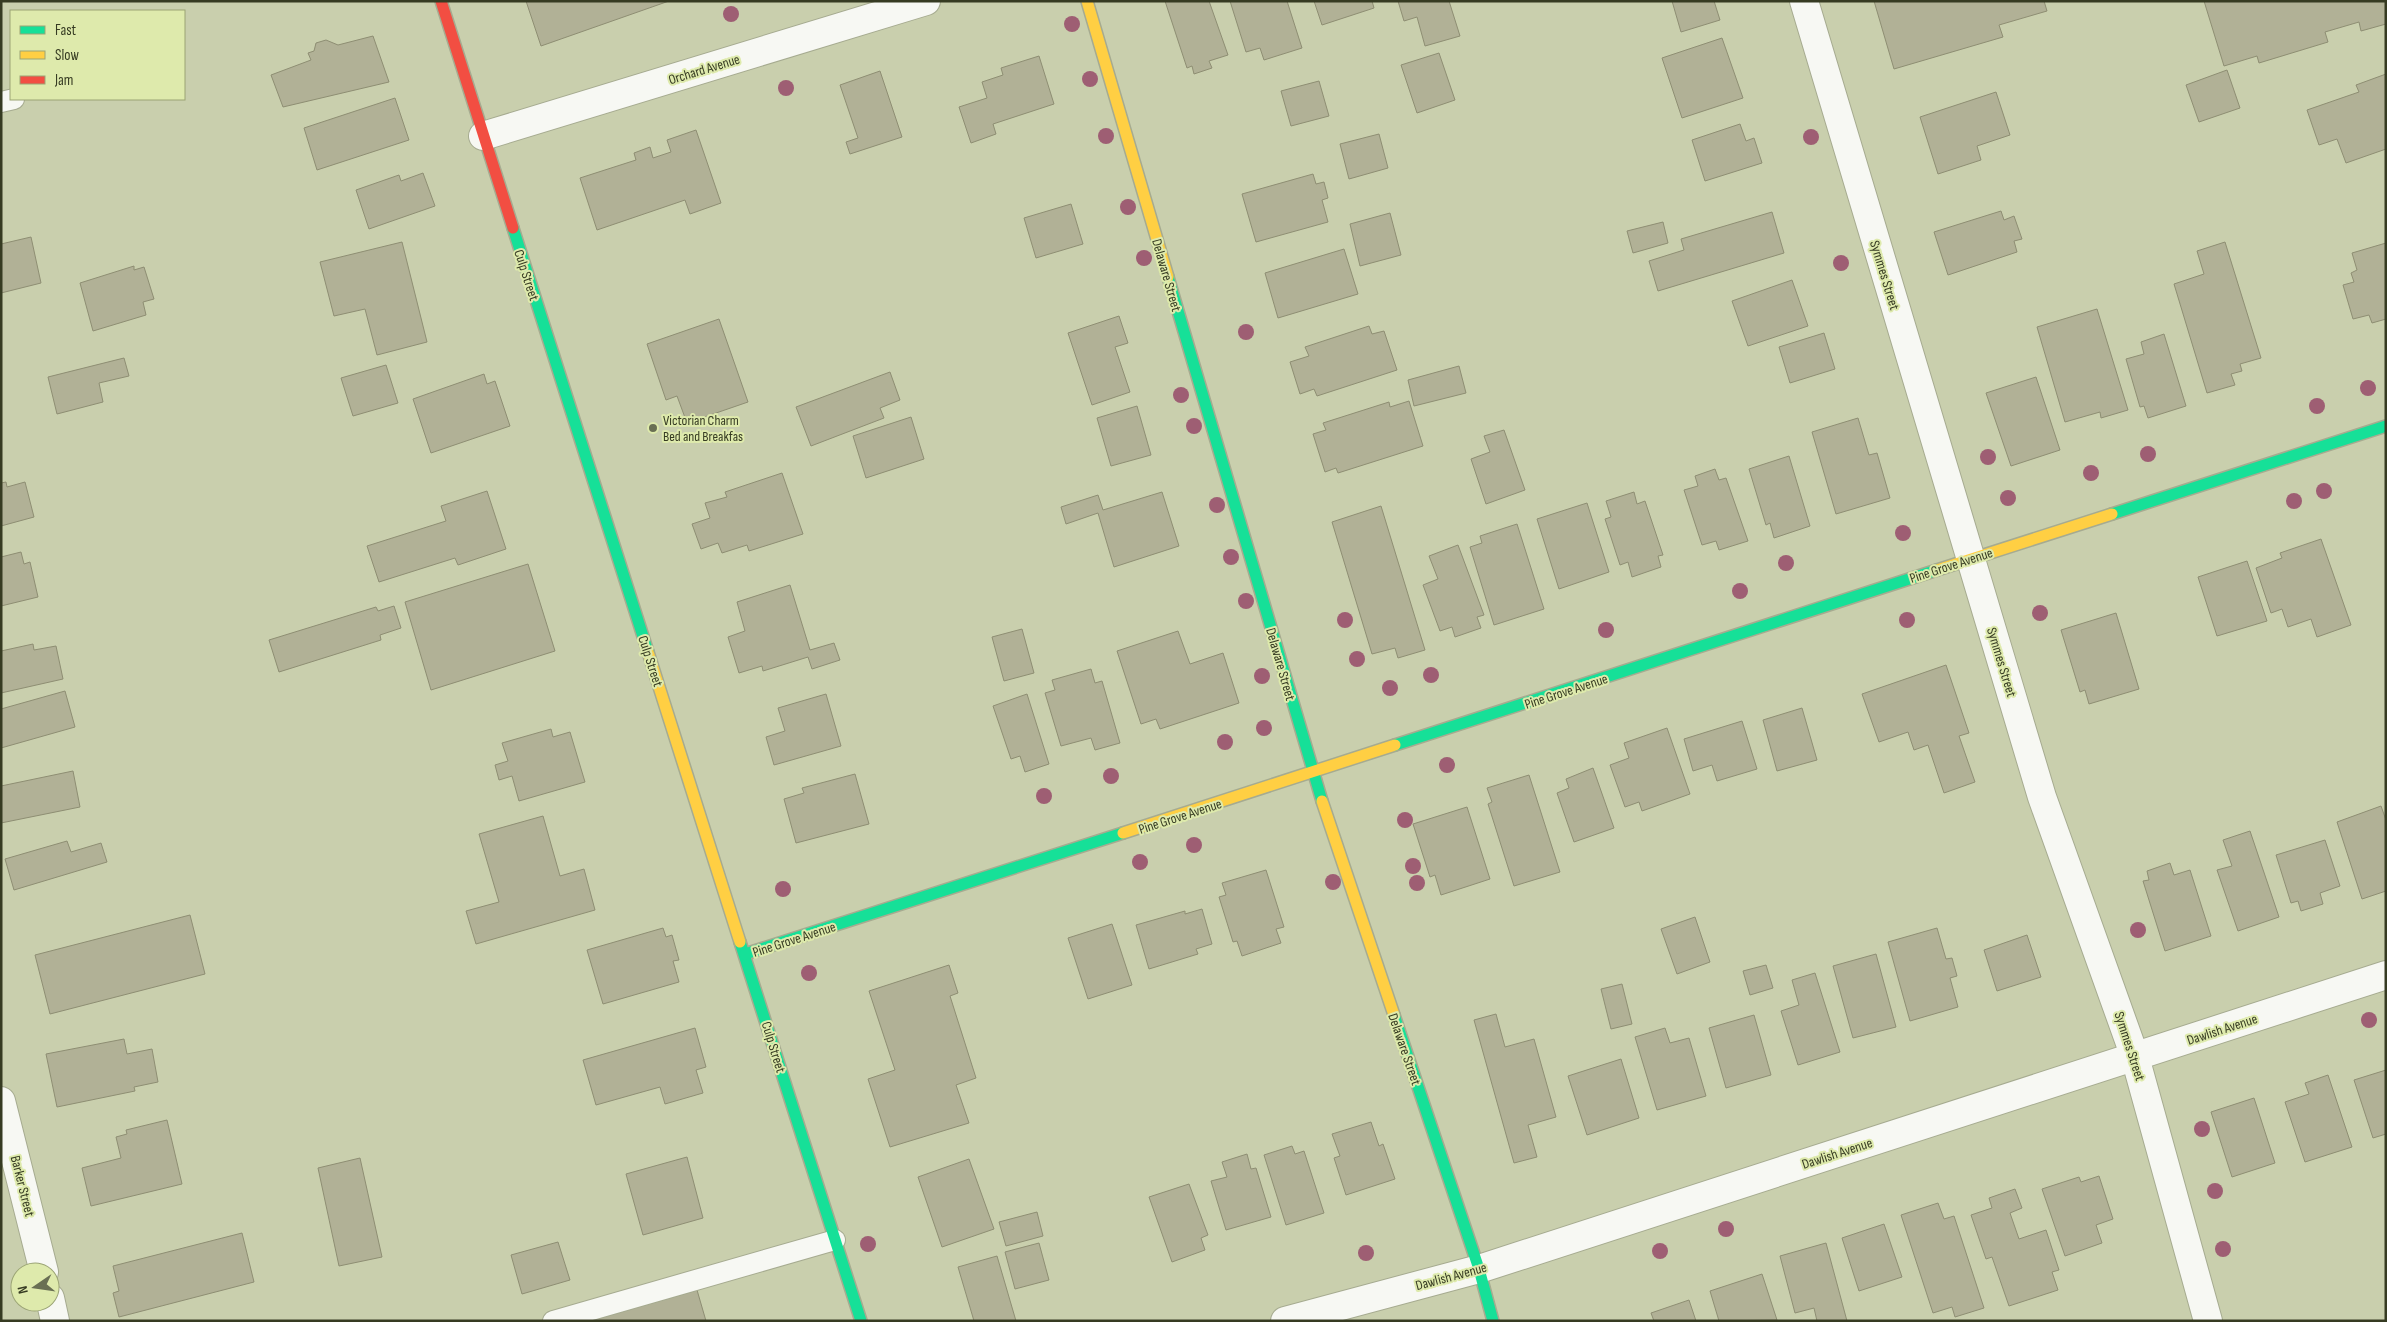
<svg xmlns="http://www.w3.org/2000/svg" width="2387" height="1322" viewBox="0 0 2387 1322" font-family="'Sofia Sans Condensed',sans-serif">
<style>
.building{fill:#b1b196;stroke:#8e8e73}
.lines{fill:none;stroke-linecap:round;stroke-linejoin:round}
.lane-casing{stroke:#a6ab90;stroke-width:22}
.street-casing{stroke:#a6ab90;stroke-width:30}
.fast-casing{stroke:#a6ab90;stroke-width:14}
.slow-casing{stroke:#a6ab90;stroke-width:14}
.jam-casing{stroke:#a6ab90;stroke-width:14}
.lane{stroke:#f7f8f3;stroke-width:20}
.street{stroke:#f7f8f3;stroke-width:28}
.fast{stroke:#16e098;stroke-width:11}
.slow{stroke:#ffcf43;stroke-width:11}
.jam{stroke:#f24e42;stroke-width:11}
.tree{fill:#9e5e73}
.poi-dot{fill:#696f53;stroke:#deeaac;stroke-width:2}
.labels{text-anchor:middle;stroke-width:4;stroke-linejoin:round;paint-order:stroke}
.street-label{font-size:14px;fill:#363b22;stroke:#deeaac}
.poi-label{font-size:14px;fill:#363b22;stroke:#deeaac;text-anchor:start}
</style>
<rect width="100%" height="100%" fill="#c9cfad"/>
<g class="building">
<polygon points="526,1 669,1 541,46"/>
<polygon points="1165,1 1209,1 1228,55 1209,61 1212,68 1194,74 1192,66 1187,68"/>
<polygon points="1230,1 1287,1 1302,48 1264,60 1260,48 1246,52"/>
<polygon points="1314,1 1372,1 1374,8 1322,25"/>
<polygon points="1398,1 1449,1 1460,36 1425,46 1417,17 1404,21"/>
<polygon points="1672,1 1714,1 1720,20 1681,32"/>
<polygon points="1874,1 2044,1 2047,11 1999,25 2003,37 1894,69"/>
<polygon points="2204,1 2386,1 2386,24 2361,31 2359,22 2325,32 2328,42 2259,63 2257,56 2224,66"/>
<polygon points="373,36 389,82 283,107 271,75 311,60 308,53 314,51 316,43 326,40 338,45"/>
<polygon points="1722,38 1743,98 1682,118 1662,58"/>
<polygon points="1439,53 1455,100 1417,113 1401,65"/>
<polygon points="1039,56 1054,104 993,124 996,134 971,143 959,107 987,98 982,82 1003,75 1001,68"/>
<polygon points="2227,70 2240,108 2199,122 2186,85"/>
<polygon points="880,71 902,137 850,154 846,142 858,138 840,85"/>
<polygon points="2386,74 2386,149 2346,163 2337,139 2319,145 2307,110 2359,92 2356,85"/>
<polygon points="1319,81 1329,116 1291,126 1281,91"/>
<polygon points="1996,92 2010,135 1977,146 1981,160 1938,174 1920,117"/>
<polygon points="395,98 409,140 317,170 304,128"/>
<polygon points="1740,124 1746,141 1754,138 1762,163 1705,181 1692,140"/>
<polygon points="696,130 721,203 690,214 685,200 597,230 580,178 636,160 634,153 650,147 653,158 671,152 667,140"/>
<polygon points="1379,134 1388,168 1349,179 1340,144"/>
<polygon points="423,173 435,206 369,229 356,190 399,175 401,181"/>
<polygon points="1313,174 1316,184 1324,182 1328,198 1322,200 1328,222 1256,242 1242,194"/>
<polygon points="1071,204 1083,244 1036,258 1024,218"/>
<polygon points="2001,211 2004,220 2014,216 2022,239 2014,241 2017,252 1948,275 1934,232"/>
<polygon points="1772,212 1784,253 1658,291 1649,261 1684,250 1681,239"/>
<polygon points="1390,213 1401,255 1360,266 1350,224"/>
<polygon points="1663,222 1668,243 1633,253 1627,231"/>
<polygon points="31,237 41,283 1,293 1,244"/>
<polygon points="402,242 427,342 377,355 365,309 334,316 320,262"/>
<polygon points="2225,242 2261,358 2240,364 2242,371 2231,374 2235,385 2207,393 2174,284 2204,274 2197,251"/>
<polygon points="2386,243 2386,319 2372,323 2369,315 2353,319 2343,285 2354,282 2351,273 2357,270 2352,253"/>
<polygon points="1344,249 1358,294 1278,318 1265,273"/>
<polygon points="134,266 134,270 144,267 154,299 143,302 146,315 93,331 80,283"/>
<polygon points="1792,280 1808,326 1748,346 1732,301"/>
<polygon points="2097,309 2128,410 2101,418 2100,412 2065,422 2037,327"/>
<polygon points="1119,316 1128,343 1115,347 1130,392 1092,405 1068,333"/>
<polygon points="719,319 748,402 687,423 677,396 666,400 647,344"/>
<polygon points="1369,326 1372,334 1384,331 1397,370 1317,396 1314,389 1300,394 1290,362 1309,356 1305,347"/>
<polygon points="1824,333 1835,369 1790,383 1779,347"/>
<polygon points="2164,334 2186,406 2148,418 2144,406 2140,407 2126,359 2144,354 2141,342"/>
<polygon points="124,358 129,376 99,383 103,402 57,414 48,377"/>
<polygon points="386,365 398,403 353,416 341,378"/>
<polygon points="1459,366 1466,393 1414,406 1408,380"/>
<polygon points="890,372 900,400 880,408 884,418 811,446 796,407"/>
<polygon points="484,374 487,384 495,381 510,426 431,453 413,399"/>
<polygon points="2036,377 2060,450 2011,466 1986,393"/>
<polygon points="1409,401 1423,446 1338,473 1336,468 1325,472 1313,434 1326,430 1323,423 1389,402 1390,407"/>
<polygon points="1137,406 1151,455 1111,466 1097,418"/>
<polygon points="911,417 924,459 866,478 853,436"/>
<polygon points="1858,418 1869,455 1877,453 1890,498 1836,514 1812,432"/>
<polygon points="1504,430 1525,490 1486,504 1471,459 1490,452 1484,436"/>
<polygon points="1789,456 1810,526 1774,538 1770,523 1766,525 1749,469"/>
<polygon points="1715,469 1719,480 1726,478 1748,541 1719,550 1716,541 1702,545 1684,490 1698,486 1695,476"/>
<polygon points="782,473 803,534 749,551 747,545 722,553 718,543 701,549 692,524 710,518 705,503 727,497 725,492"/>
<polygon points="6,482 7,487 25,482 34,517 1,526 1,483"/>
<polygon points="487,491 506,549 458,565 455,558 379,582 367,546 446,521 441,506"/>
<polygon points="1162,492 1179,546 1114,567 1098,513 1066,524 1061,507 1098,495 1103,510"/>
<polygon points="1634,492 1637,504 1645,501 1663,555 1658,556 1661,567 1632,577 1628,562 1620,565 1605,519 1611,517 1606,501"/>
<polygon points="1587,503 1609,572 1559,589 1537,519"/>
<polygon points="1381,506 1425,650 1398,658 1395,648 1372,654 1332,522"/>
<polygon points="1517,524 1544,609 1494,625 1470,547 1482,543 1480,536"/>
<polygon points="2321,539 2351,625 2317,637 2311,619 2288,627 2282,609 2271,613 2256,568 2282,558 2280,553"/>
<polygon points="1458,545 1484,615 1477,617 1481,628 1455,637 1452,627 1440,631 1423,585 1438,579 1429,556"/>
<polygon points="21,552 24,564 30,562 38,597 1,606 1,557"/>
<polygon points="2247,561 2267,621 2217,636 2198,577"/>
<polygon points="528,564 555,651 431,690 405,602"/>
<polygon points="790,585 810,650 834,643 840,660 812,669 808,657 763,671 762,666 739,673 728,637 745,631 737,602"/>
<polygon points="394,606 401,628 380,635 381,640 279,672 269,640 376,607 378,611"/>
<polygon points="2116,613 2139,689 2089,704 2085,690 2080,692 2061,630"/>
<polygon points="1022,629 1034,673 1004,681 992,637"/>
<polygon points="1178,631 1190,664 1223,653 1239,703 1160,729 1156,719 1141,724 1117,651"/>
<polygon points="33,644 34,650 56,646 63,679 1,693 1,651"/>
<polygon points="1946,665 1969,733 1959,736 1975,782 1944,793 1928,745 1914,750 1908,732 1879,742 1862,694"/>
<polygon points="1091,669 1095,683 1102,681 1120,743 1095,750 1091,738 1061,746 1045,693 1055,690 1052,680"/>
<polygon points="65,691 75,727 1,748 1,709"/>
<polygon points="826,694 841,746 774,765 766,737 785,731 778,708"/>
<polygon points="1027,694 1049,764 1025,772 1020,756 1011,759 993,706"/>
<polygon points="1802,708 1817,760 1777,771 1763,720"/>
<polygon points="1742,721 1757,769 1717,781 1712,765 1693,771 1684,739"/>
<polygon points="1667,728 1690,794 1642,811 1639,802 1625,807 1610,765 1629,758 1624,743"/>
<polygon points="551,729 553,737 570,732 585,782 519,801 512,776 499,780 495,765 508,761 502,743"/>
<polygon points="1593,768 1614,828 1574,842 1557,793 1569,788 1566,779"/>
<polygon points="73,771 80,807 1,823 1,786"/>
<polygon points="855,774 869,824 796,843 784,799 804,793 802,788"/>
<polygon points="1529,775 1560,872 1514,886 1488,804 1492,802 1487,788"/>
<polygon points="2381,806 2386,820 2386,891 2362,899 2337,822"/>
<polygon points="1467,807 1490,879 1441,895 1435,875 1430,877 1413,824"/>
<polygon points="543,816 560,876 584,869 595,910 476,944 466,911 499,902 479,834"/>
<polygon points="2250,831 2279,917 2238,931 2217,870 2232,866 2223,840"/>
<polygon points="2325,840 2340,886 2320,893 2323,904 2301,911 2298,901 2291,903 2276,855"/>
<polygon points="67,841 71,852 101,843 107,862 14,890 5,859"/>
<polygon points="2170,863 2174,875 2190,870 2211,936 2165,951 2143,881 2149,880 2147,871"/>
<polygon points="1266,870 1284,927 1276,929 1281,943 1242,956 1237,941 1233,942 1219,897 1226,895 1222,883"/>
<polygon points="1202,909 1212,944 1196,949 1198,954 1149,969 1136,925 1185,911 1185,914"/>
<polygon points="190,915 205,974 50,1014 35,955"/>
<polygon points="1695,917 1710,962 1677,974 1661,929"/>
<polygon points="1112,924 1132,985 1088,999 1068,938"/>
<polygon points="663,928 666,937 672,935 679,960 673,961 679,982 603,1004 587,950"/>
<polygon points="1937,928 1946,959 1952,958 1957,976 1950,978 1958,1007 1910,1021 1888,942"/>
<polygon points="2027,935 2041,977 1997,991 1984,950"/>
<polygon points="1876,954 1896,1027 1853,1038 1833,966"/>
<polygon points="949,965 958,993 950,996 976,1078 956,1085 969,1123 890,1147 868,1079 895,1070 869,991"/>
<polygon points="1766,965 1773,988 1750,995 1743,971"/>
<polygon points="1815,973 1840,1052 1798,1065 1781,1011 1799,1005 1792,980"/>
<polygon points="1622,984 1632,1024 1611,1029 1601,989"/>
<polygon points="1496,1014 1505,1047 1534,1039 1556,1117 1528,1125 1537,1157 1514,1163 1474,1020"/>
<polygon points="1754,1015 1771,1075 1726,1088 1709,1028"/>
<polygon points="695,1028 706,1067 696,1070 703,1093 665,1104 660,1087 596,1105 583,1060"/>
<polygon points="1665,1028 1670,1043 1689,1038 1706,1096 1657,1110 1635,1037"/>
<polygon points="124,1039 127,1054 152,1049 158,1082 134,1087 135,1091 57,1107 46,1054"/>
<polygon points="1621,1059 1639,1118 1587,1135 1568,1076"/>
<polygon points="2386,1070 2386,1134 2373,1138 2354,1080"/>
<polygon points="2328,1075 2352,1147 2305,1162 2285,1102 2309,1094 2305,1083"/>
<polygon points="2254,1098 2275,1163 2232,1177 2211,1112"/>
<polygon points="167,1120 182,1184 91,1206 82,1168 121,1158 116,1137 127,1134 126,1130"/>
<polygon points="1371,1122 1379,1146 1383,1144 1395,1179 1346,1195 1334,1158 1340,1156 1332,1134"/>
<polygon points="1292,1146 1295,1154 1304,1151 1324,1213 1286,1225 1264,1155"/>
<polygon points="1247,1154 1251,1169 1256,1168 1271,1217 1226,1230 1211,1181 1227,1177 1222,1162"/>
<polygon points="687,1157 703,1218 643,1235 626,1174"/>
<polygon points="360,1158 382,1257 339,1266 318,1168"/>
<polygon points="969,1159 994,1229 942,1247 918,1177"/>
<polygon points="2099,1176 2113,1219 2096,1225 2102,1243 2065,1256 2042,1189 2079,1177 2081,1182"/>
<polygon points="1189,1184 1208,1235 1201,1238 1205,1250 1172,1262 1149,1197"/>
<polygon points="2015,1189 2022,1208 2010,1213 2019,1239 2046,1230 2059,1270 2052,1272 2058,1290 2009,1306 1992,1257 1986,1259 1971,1215 1992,1208 1989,1198"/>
<polygon points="1938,1203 1944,1219 1954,1216 1984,1308 1955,1317 1952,1307 1933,1313 1901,1215"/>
<polygon points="1037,1212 1043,1236 1006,1246 999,1222"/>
<polygon points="1884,1224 1902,1277 1859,1291 1842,1238"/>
<polygon points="242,1233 254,1282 119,1317 113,1293 119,1291 113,1266"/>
<polygon points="558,1242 570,1280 522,1294 511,1255"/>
<polygon points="1039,1243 1049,1280 1015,1289 1005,1252"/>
<polygon points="1826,1243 1847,1321 1817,1321 1814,1308 1795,1313 1780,1256"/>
<polygon points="997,1256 1016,1321 974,1321 958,1267"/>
<polygon points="1762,1274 1777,1320 1719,1321 1710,1291"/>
<polygon points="697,1290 706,1321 588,1321"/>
<polygon points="1689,1300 1696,1321 1654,1321 1651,1313"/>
</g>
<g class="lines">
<g class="lane-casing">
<g id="lane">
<polyline points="1,102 14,99"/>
<polyline points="553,1321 835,1240"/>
</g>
</g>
<g class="street-casing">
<g id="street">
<polyline points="1804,1 2042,797 2135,1057 2208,1321"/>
<polyline points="483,136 926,1"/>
<polyline points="1,1101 44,1272"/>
<polyline points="50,1298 55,1321"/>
<polyline points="1285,1321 1479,1269 2386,975"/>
</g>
</g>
<g class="fast-casing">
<g id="fast">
<polyline points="513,228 648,652"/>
<polyline points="1168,277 1322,801"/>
<polyline points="2112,514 2386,426"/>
<polyline points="1395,745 1937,570"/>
<polyline points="740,942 861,1321"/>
<polyline points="745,954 1123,833"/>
<polyline points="1394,1015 1479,1269 1493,1321"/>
</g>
</g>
<g class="slow-casing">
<g id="slow">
<polyline points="1087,1 1168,277"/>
<polyline points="1937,570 2112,514"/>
<polyline points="648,652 740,942"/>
<polyline points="1322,801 1394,1015"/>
<polyline points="1123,833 1395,745"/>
</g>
</g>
<g class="jam-casing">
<polyline id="jam" points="441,1 513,228"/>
</g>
<use href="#lane" class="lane"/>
<use href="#street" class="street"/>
<use href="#fast" class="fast"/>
<use href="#slow" class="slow"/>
<use href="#jam" class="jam"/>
</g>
<g class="tree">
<circle cx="731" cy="14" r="8"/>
<circle cx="1072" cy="24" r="8"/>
<circle cx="1090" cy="79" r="8"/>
<circle cx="786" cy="88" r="8"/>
<circle cx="1106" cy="136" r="8"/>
<circle cx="1811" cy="137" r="8"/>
<circle cx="1128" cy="207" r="8"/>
<circle cx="1144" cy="258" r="8"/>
<circle cx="1841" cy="263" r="8"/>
<circle cx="1246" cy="332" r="8"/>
<circle cx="2368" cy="388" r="8"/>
<circle cx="1181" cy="395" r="8"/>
<circle cx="2317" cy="406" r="8"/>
<circle cx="1194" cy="426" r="8"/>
<circle cx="2148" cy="454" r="8"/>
<circle cx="1988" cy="457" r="8"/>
<circle cx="2091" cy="473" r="8"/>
<circle cx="2324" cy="491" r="8"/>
<circle cx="2008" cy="498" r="8"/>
<circle cx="2294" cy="501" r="8"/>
<circle cx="1217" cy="505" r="8"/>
<circle cx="1903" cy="533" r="8"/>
<circle cx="1231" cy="557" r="8"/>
<circle cx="1786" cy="563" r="8"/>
<circle cx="1740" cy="591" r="8"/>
<circle cx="1246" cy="601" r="8"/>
<circle cx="2040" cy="613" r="8"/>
<circle cx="1345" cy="620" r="8"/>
<circle cx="1907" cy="620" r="8"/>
<circle cx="1606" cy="630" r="8"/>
<circle cx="1357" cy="659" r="8"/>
<circle cx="1431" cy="675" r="8"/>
<circle cx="1262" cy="676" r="8"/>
<circle cx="1390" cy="688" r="8"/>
<circle cx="1264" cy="728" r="8"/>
<circle cx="1225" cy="742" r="8"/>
<circle cx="1447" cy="765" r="8"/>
<circle cx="1111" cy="776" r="8"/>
<circle cx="1044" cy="796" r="8"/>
<circle cx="1405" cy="820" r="8"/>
<circle cx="1194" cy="845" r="8"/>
<circle cx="1140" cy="862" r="8"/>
<circle cx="1413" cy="866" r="8"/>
<circle cx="1333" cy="882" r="8"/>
<circle cx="1417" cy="883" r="8"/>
<circle cx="783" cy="889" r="8"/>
<circle cx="2138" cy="930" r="8"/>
<circle cx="809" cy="973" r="8"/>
<circle cx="2369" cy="1020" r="8"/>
<circle cx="2202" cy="1129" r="8"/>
<circle cx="2215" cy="1191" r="8"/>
<circle cx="1726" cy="1229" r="8"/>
<circle cx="868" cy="1244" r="8"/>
<circle cx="2223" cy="1249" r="8"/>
<circle cx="1660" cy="1251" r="8"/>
<circle cx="1366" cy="1253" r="8"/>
</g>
<circle class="poi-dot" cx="653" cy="428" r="5"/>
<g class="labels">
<g class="street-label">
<text transform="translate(704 69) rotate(-17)" y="5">Orchard Avenue</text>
<text transform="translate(527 275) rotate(72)" y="5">Culp Street</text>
<text transform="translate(1167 275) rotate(74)" y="5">Delaware Street</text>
<text transform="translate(1885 275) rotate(73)" y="5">Symmes Street</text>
<text transform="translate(1951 565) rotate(-18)" y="5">Pine Grove Avenue</text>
<text transform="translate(651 661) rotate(72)" y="5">Culp Street</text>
<text transform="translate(2002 662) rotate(73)" y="5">Symmes Street</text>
<text transform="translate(1281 664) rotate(74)" y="5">Delaware Street</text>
<text transform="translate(1566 691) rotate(-18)" y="5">Pine Grove Avenue</text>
<text transform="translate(1180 816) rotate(-18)" y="5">Pine Grove Avenue</text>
<text transform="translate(794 939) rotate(-18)" y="5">Pine Grove Avenue</text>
<text transform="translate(2222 1029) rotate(-18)" y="5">Dawlish Avenue</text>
<text transform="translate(2130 1046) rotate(72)" y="5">Symmes Street</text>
<text transform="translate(774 1047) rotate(73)" y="5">Culp Street</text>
<text transform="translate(1405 1049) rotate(71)" y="5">Delaware Street</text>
<text transform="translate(1837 1153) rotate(-18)" y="5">Dawlish Avenue</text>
<text transform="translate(23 1186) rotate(76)" y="5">Barker Street</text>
<text transform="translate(1451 1276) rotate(-15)" y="5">Dawlish Avenue</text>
</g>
<g class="poi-label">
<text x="663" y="425">Victorian Charm<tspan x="663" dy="16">Bed and Breakfas</tspan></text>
</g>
</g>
<rect width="2387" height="1322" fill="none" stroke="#363b22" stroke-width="5"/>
<rect x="10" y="10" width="175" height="90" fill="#deeaac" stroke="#9ba475"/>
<rect x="20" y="26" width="25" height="8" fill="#16e098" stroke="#9ba475"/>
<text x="55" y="35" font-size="15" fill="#363b22">Fast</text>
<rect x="20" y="51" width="25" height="8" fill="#ffcf43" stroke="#9ba475"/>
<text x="55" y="60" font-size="15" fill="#363b22">Slow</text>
<rect x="20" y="76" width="25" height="8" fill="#f24e42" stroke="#9ba475"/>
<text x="55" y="85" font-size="15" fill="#363b22">Jam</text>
<g transform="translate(35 1287) rotate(257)"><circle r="24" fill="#deeaac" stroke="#9ba475"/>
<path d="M0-4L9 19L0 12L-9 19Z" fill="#696f53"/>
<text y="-8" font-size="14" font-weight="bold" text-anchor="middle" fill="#363b22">N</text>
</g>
</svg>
